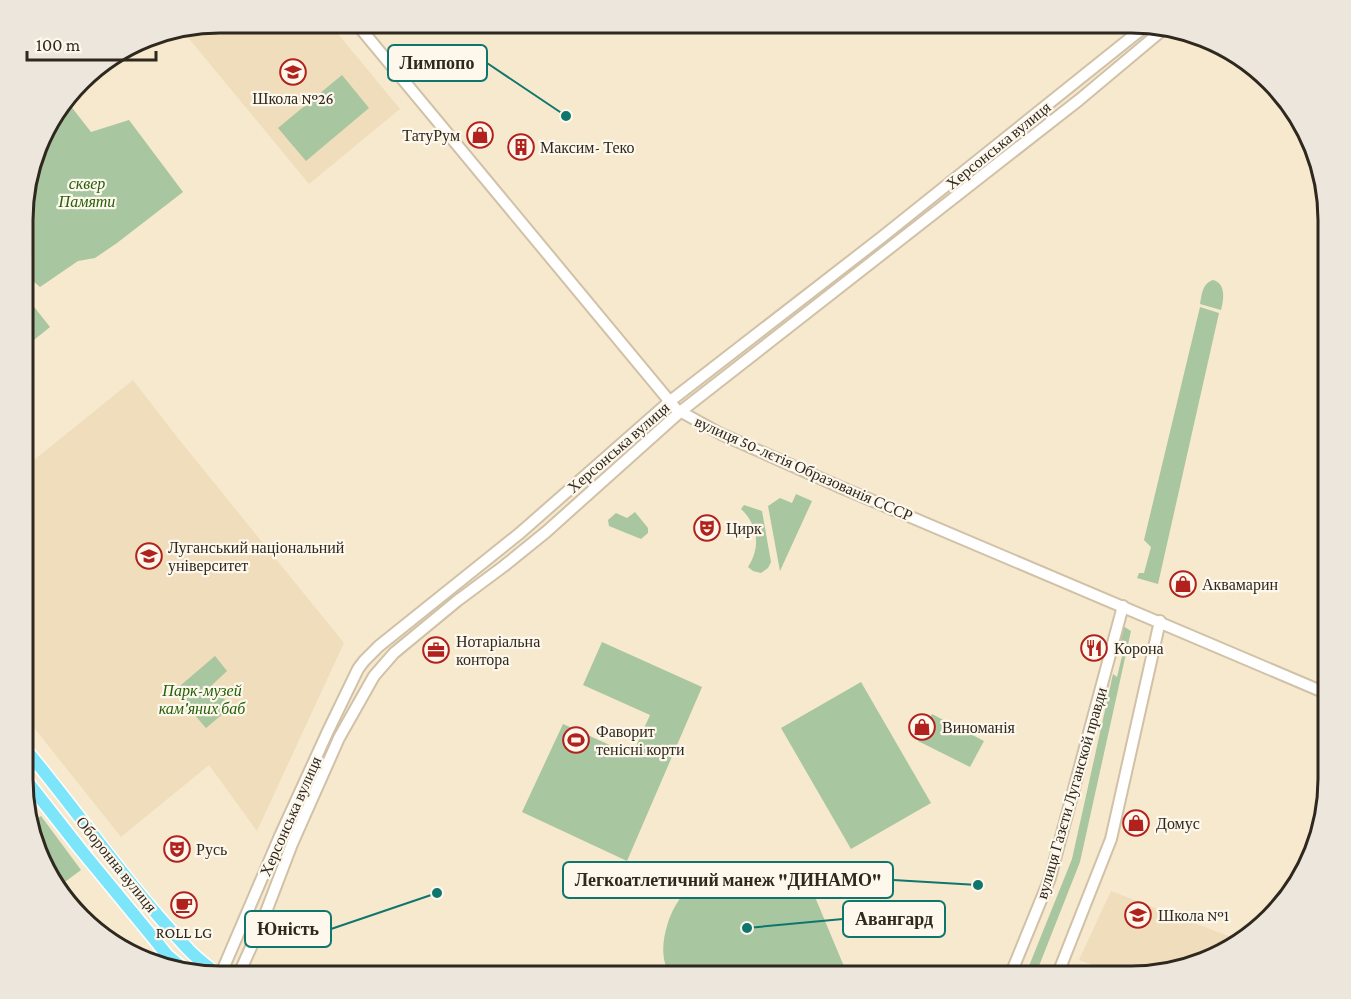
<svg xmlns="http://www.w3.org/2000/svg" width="1351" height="999" viewBox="0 0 1351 999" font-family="'Crimson Pro',serif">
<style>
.built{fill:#f0ddbb}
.green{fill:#a8c6a0}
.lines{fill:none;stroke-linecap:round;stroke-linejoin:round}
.secondary-casing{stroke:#d0c1a7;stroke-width:14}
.primary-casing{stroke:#fff;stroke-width:15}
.secondary{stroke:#fff;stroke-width:10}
.primary{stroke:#7de5f9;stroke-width:12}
.labels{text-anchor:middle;stroke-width:4.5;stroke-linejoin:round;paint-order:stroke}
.poi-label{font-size:16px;fill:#2e281e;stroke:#fdf7ec;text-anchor:start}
.street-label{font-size:16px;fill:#2e281e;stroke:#fdf7ec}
.park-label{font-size:16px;font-style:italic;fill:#235f07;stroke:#fdf7ec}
.rim{fill:none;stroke:#2e281e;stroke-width:3}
.leader{fill:none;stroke:#0f766e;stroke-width:2}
.callout-dot{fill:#0f766e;stroke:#fdf7ec;stroke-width:2}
.callout{fill:#fdf7ec;stroke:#0f766e;stroke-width:2}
.callout-label{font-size:18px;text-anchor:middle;font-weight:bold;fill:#2e281e}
</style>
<rect width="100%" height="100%" fill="#f7e9ce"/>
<g class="built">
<polygon points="220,23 329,23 400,109 309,184 186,35 197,26"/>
<polygon points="133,380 177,437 344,643 257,831 209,765 121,837 23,714 24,468"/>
<polygon points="1111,891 1239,940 1218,956 1131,976 1122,976 1079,960"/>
</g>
<g class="green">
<polygon points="342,75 369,108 306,161 278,128"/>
<polygon points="66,100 91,132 129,120 183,192 117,243 95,258 78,261 40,287 33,281 24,288 24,194 49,121"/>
<path d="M1213 280C1226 283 1224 299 1221 310L1200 304C1202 294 1202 284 1213 280Z"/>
<polygon points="31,303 50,327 24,348 24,309"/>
<polygon points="1200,307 1219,313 1158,584 1137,578 1139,573 1144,573 1151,547 1144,540"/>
<polygon points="796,494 812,501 780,571 768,506 780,498 792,503"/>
<path d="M744 505 762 511 771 562 768 568 761 573 753 571 748 567C761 547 758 525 741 509Z"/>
<polygon points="635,512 648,528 648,533 641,539 609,526 608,520 616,513 627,518"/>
<polygon points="1123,626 1131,631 1080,862 1035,976 1025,976 1072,859 1113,674 1117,677 1124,648 1118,641"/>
<polygon points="602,642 702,687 627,861 522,812 563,724 632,755 650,715 583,685"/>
<polygon points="215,656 227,671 212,685 231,707 206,728 174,691"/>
<polygon points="861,682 931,803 851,849 781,728"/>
<polygon points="932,714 984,741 970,767 918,741"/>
<polygon points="41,816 81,870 58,887 43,867 31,823"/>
<path d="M751 863 772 866 789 873 805 883 815 897 848 976H670C668 971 665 965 664 959 662 948 664 936 667 926 678 886 711 867 751 863Z"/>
</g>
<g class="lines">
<g class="secondary-casing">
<g id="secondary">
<polyline points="356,23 676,409 721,434 840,487 1328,694"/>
<polyline points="220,976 280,836 328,731 358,669 364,661 379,646 520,533 669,402 882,237 1148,24"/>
<polyline points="238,976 261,925 292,844 339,738 374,676 394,653 457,601 504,566 546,532 680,412 1079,100 1165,28"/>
<polyline points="1010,976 1050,878 1123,606"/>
<polyline points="1057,976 1111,839 1160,621"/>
</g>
</g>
<g class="primary-casing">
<g id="primary">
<path d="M23 746C79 813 128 886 188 949 197 959 209 967 219 976"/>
<polyline points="23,776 81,850 155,940 167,955 186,971"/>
</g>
</g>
<use href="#secondary" class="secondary"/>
<use href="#primary" class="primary"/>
</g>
<defs>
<g id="school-ring" transform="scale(1.35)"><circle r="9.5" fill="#fdf7ec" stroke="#b1211d" stroke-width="1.5"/><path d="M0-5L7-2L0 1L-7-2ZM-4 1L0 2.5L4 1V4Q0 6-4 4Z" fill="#b1211d"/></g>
<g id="shop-ring" transform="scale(1.35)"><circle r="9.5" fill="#fdf7ec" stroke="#b1211d" stroke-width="1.5"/><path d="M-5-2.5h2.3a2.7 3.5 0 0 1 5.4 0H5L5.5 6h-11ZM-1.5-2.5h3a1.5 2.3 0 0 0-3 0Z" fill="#b1211d"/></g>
<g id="building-ring" transform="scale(1.35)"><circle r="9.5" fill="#fdf7ec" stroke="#b1211d" stroke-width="1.5"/><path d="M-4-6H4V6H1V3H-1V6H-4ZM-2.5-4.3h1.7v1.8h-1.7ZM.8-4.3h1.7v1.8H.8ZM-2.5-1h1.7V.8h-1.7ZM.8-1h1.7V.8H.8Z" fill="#b1211d"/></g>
<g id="theatre-ring" transform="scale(1.35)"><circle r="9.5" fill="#fdf7ec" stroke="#b1211d" stroke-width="1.5"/><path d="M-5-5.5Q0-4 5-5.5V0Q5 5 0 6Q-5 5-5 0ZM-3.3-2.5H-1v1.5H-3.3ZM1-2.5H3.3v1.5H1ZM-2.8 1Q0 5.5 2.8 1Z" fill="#b1211d"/></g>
<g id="university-ring" transform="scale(1.35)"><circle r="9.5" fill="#fdf7ec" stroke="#b1211d" stroke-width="1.5"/><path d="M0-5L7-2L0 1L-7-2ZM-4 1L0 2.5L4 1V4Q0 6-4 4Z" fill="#b1211d"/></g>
<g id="restaurant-ring" transform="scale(1.35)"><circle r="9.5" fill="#fdf7ec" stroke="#b1211d" stroke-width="1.5"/><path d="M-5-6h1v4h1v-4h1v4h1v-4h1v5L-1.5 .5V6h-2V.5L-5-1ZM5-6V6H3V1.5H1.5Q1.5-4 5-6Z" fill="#b1211d"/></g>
<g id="office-ring" transform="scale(1.35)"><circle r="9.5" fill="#fdf7ec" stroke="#b1211d" stroke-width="1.5"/><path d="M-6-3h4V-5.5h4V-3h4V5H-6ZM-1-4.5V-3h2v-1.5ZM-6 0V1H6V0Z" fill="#b1211d"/></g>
<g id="stadium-ring" transform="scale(1.35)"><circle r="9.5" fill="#fdf7ec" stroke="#b1211d" stroke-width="1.5"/><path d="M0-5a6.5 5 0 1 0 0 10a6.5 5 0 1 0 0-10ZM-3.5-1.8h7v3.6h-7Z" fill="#b1211d"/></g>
<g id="cafe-ring" transform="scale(1.35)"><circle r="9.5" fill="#fdf7ec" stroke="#b1211d" stroke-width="1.5"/><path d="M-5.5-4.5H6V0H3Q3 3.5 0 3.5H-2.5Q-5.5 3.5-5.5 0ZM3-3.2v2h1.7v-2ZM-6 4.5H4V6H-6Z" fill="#b1211d"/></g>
</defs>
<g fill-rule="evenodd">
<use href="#school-ring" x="293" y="72"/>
<use href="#shop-ring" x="480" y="135"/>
<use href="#building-ring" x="521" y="147"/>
<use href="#theatre-ring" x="707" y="528"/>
<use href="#university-ring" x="149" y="556"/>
<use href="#shop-ring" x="1183" y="584"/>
<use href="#restaurant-ring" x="1094" y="648"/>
<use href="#office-ring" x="436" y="650"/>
<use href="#shop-ring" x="922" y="727"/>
<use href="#stadium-ring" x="576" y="740"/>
<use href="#shop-ring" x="1136" y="823"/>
<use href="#theatre-ring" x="177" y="849"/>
<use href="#cafe-ring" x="184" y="905"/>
<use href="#school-ring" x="1138" y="915"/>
</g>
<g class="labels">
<g class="poi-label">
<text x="293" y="104" text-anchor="middle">Школа №26</text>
<text x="460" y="141" text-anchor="end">ТатуРум</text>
<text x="540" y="153">Максим- Теко</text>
<text x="726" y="534">Цирк</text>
<text x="168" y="553">Луганський національний<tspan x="168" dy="18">університет</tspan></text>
<text x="1202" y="590">Аквамарин</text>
<text x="456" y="647">Нотаріальна<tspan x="456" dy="18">контора</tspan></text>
<text x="1114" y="654">Корона</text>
<text x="942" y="733">Виноманія</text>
<text x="596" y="737">Фаворит<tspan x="596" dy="18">тенісні корти</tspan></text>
<text x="1156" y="829">Домус</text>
<text x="196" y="855">Русь</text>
<text x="1158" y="921">Школа №1</text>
<text x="184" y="938" text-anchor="middle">ROLL LG</text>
</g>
<g class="street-label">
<text transform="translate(998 145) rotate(-39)" y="6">Херсонська вулиця</text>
<text transform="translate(618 447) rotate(-41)" y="6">Херсонська вулиця</text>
<text transform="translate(804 468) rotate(24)" y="6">вулиця 50-лєтія Образованія СССР</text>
<text transform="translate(1071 793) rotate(-74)" y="6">вулиця Газєти Луганской правди</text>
<text transform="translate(290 816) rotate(-66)" y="6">Херсонська вулиця</text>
<text transform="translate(117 864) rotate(51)" y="6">Оборонна вулиця</text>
</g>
<g class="park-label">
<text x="87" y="189">сквер<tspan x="87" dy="18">Памяти</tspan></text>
<text x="202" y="696">Парк-музей<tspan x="202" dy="18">кам'яних баб</tspan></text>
</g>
</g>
<path d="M0 0H1351V999H0ZM220 33H1131A187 187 0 0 1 1318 220V779A187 187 0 0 1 1131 966H220A187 187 0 0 1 33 779V220A187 187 0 0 1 220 33Z" fill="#ece6dc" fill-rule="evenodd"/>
<path class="rim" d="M220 33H1131A187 187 0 0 1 1318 220V779A187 187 0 0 1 1131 966H220A187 187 0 0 1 33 779V220A187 187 0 0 1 220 33Z"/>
<path class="leader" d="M566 116L487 63M978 885L893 880M747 928L843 919M437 893L331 929"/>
<g class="callout-dot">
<circle cx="566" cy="116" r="6"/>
<circle cx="978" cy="885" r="6"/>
<circle cx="747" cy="928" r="6"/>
<circle cx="437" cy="893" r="6"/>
</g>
<g class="callout">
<rect x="388" y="45" width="99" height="36" rx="6"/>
<rect x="563" y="862" width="330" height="36" rx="6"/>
<rect x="843" y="901" width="102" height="36" rx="6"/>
<rect x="245" y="911" width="86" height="36" rx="6"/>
</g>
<g class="callout-label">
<text x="437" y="69">Лимпопо</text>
<text x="728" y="886">Легкоатлетичний манеж "ДИНАМО"</text>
<text x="894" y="925">Авангард</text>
<text x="288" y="935">Юність</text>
</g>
<path d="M27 51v9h129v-9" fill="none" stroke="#2e281e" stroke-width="3"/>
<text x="36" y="51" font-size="18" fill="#2e281e" stroke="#fdf7ec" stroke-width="4.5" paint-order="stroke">100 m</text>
</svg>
